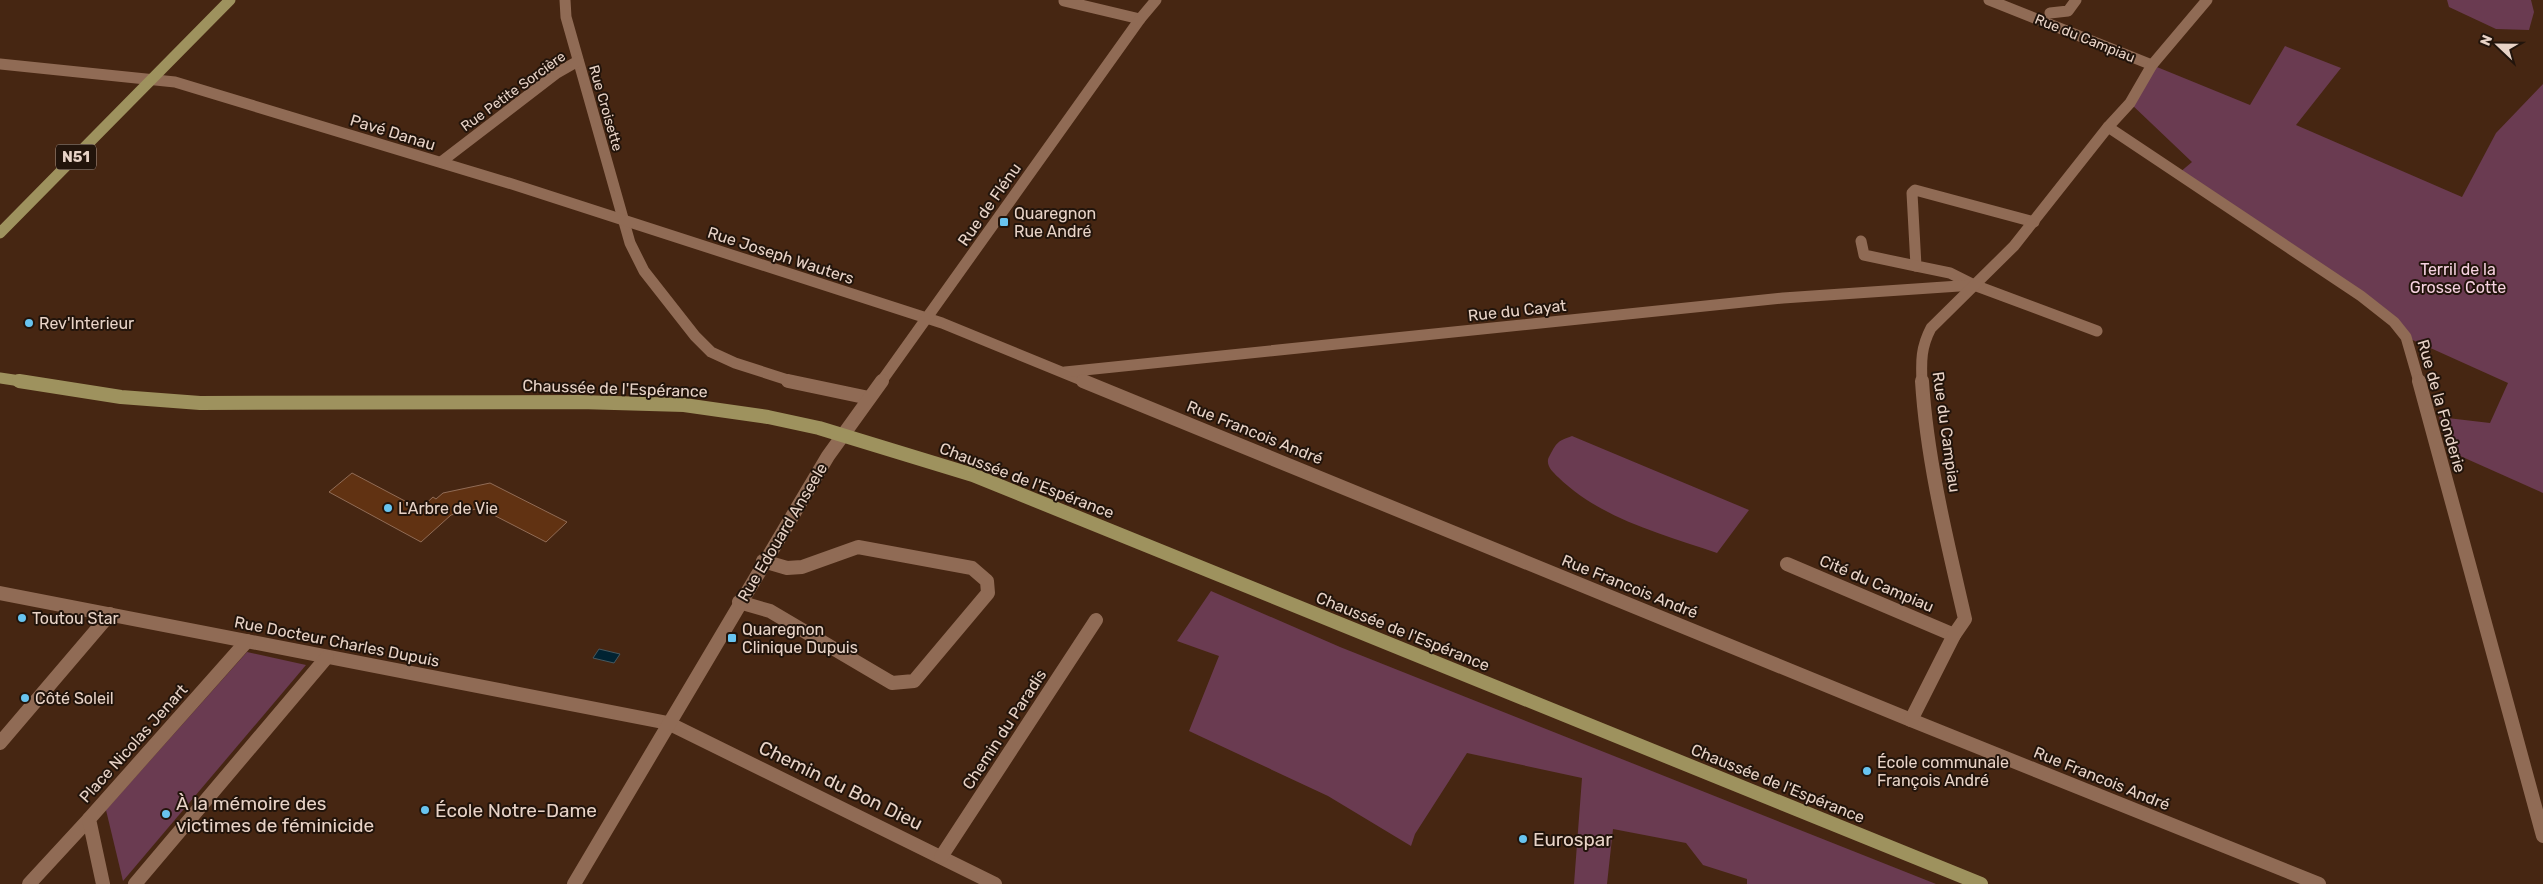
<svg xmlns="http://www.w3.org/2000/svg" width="2543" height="884" viewBox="0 0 2543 884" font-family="Rubik,sans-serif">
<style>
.green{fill:#6a3b51}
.water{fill:#012332;stroke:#46585f}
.building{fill:#613212;stroke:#916c56}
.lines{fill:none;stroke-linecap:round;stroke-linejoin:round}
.minor-far1{stroke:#906b55;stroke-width:11}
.minor{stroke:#906b55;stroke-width:14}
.major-far1{stroke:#9e925e;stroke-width:11}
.major{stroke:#9e925e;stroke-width:14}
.poi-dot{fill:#68c4f0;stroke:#22140b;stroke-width:2}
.labels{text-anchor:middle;stroke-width:4;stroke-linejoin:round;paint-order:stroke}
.far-street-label{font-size:14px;fill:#e8d3c7;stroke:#22140b}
.shield{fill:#22140b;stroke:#ad9a8f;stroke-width:1}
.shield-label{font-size:15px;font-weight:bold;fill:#e8d3c7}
.street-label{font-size:16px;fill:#e8d3c7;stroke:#22140b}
.poi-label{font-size:16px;fill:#e8d3c7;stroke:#22140b;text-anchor:start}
.park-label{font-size:16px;fill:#f6d2e0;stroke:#22140b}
.near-street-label{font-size:19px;fill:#e8d3c7;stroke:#22140b}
.near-poi-label{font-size:19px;fill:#e8d3c7;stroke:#22140b;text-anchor:start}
</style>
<rect width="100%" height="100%" fill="#462612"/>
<g class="green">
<polygon points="2447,0 2531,0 2534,12 2529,30 2496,29 2449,7"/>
<polygon points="2285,46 2341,68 2296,125 2462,197 2496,133 2543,84 2543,493 2449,451 2439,417 2490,423 2508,383 2406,337 2394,322 2179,173 2192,162 2130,103 2152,65 2250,105"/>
<path d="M1572 436 1749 510 1717 553C1662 534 1601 519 1558 477 1552 471 1544 464 1550 455 1557 442 1558 441 1572 436Z"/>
<polygon points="1211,591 1340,647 1936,884 1747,884 1747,879 1703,865 1686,843 1613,829 1607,884 1574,884 1582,778 1467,753 1415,834 1411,846 1328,796 1189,731 1219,656 1177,641"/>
<polygon points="247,652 306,665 123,881 106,810"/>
</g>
<polygon class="water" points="599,649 620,654 614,663 593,658"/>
<polygon class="building" points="352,473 420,509 433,497 436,499 443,493 490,483 567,522 546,542 480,508 451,515 421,542 329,492"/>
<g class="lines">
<g class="minor-far1">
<polyline points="565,0 566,17 630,243 644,271 695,336 711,352 735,363 794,382"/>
<polyline points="1989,0 2152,65"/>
<polyline points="1064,1 1140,19"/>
<polyline points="2050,13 2068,11 2076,0"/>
<polyline points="0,64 175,82 512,184 942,323 1086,382"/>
<polyline points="2108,127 2361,296 2394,322 2406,337 2419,382"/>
<polyline points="441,162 557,73 578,61"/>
<polyline points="2034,222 1915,190 1912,193 1916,266 1950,273 1974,285 2097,331"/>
<polyline points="1861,241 1864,255 1916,266"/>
<polyline points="1065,372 1783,298 1974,285"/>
<polyline points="881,382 1140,19 1156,0"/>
<path d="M1922 382C1921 361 1921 347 1931 328L2014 246 2108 127 2130 103 2152 65 2207 0"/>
</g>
<g class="minor">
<polyline points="788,381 869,398"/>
<polyline points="1083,381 1911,720 2319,884"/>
<polyline points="2419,381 2543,836"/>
<polyline points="1787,564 1954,635"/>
<polyline points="0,593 668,723 995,884"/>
<polyline points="739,602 770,611 892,683 914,681 988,593 987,581 972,568 858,547 802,567 787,568 763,561"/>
<path d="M1911 720 1954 635 1965 619C1947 541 1927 461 1922 381"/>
<polyline points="0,743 110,614"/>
<polyline points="941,857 1096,620"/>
<polyline points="29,884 89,819"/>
<polyline points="103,884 89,819 247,641"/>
<polyline points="135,884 327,657"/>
<polyline points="574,884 828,456 882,381"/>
</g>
<g class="major-far1">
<polyline points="0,233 230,0"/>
<polyline points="0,378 27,382"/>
</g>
<polyline class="major" points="19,381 121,397 200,403 580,402 684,405 768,417 819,428 973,475 1981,884"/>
</g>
<g class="poi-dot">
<rect x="999" y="217" width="10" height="10" rx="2.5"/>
<circle cx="29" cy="323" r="5"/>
<circle cx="388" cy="508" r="5"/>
<circle cx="22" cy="618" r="5"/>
<rect x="727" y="633" width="10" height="10" rx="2.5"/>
<circle cx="25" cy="698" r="5"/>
<circle cx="1867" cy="771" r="5"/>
<circle cx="425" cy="810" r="5"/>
<circle cx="166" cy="814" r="5"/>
<circle cx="1523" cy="839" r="5"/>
</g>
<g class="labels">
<g class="far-street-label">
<text transform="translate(2085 38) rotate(22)" y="5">Rue du Campiau</text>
<text transform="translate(513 91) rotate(-36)" y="5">Rue Petite Sorcière</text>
<text transform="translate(606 108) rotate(74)" y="5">Rue Croisette</text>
</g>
<rect class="shield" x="56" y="144.5" width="40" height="25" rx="4"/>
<g class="shield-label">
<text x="76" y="162">N51</text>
</g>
<g class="street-label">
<text transform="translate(393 132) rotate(17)" y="6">Pavé Danau</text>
<text transform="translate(989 204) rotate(-55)" y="6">Rue de Flénu</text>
<text transform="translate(781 255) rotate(18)" y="6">Rue Joseph Wauters</text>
<text transform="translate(1517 310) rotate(-6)" y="6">Rue du Cayat</text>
<text transform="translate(615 388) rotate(2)" y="6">Chaussée de l'Espérance</text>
<text transform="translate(2442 406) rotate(74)" y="6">Rue de la Fonderie</text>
<text transform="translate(1255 432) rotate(22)" y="6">Rue Francois André</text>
<text transform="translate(1947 432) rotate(82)" y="6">Rue du Campiau</text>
<text transform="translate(1027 480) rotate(21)" y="6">Chaussée de l'Espérance</text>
<text transform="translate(782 532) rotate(-59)" y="6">Rue Edouard Anseele</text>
<text transform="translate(1877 583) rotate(23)" y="6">Cité du Campiau</text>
<text transform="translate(1630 586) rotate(22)" y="6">Rue Francois André</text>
<text transform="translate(1403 631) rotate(22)" y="6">Chaussée de l'Espérance</text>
<text transform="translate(337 641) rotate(11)" y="6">Rue Docteur Charles Dupuis</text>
<text transform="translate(1004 729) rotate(-57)" y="6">Chemin du Paradis</text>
<text transform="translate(133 743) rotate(-48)" y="6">Place Nicolas Jenart</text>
<text transform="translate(2102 778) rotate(22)" y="6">Rue Francois André</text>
<text transform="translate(1778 783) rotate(22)" y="6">Chaussée de l'Espérance</text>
</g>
<g class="poi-label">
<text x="1014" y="219">Quaregnon<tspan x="1014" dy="18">Rue André</tspan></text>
<text x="39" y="329">Rev'Interieur</text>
<text x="398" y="514">L'Arbre de Vie</text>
<text x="32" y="624">Toutou Star</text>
<text x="742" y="635">Quaregnon<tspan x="742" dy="18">Clinique Dupuis</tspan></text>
<text x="35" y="704">Côté Soleil</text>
<text x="1877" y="768">École communale<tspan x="1877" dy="18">François André</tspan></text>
</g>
<g class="park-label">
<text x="2458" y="275">Terril de la<tspan x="2458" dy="18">Grosse Cotte</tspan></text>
</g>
<g class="near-street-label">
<text transform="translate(841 785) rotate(26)" y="7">Chemin du Bon Dieu</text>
</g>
<g class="near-poi-label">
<text x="176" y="810">À la mémoire des<tspan x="176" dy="22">victimes de féminicide</tspan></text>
<text x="435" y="817">École Notre-Dame</text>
<text x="1533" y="846">Eurospar</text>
</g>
</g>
<g transform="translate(2498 45) rotate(292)" stroke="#22140b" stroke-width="4" paint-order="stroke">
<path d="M0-4L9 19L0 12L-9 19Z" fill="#e8d3c7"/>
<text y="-8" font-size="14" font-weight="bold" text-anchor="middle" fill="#e8d3c7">N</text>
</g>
</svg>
